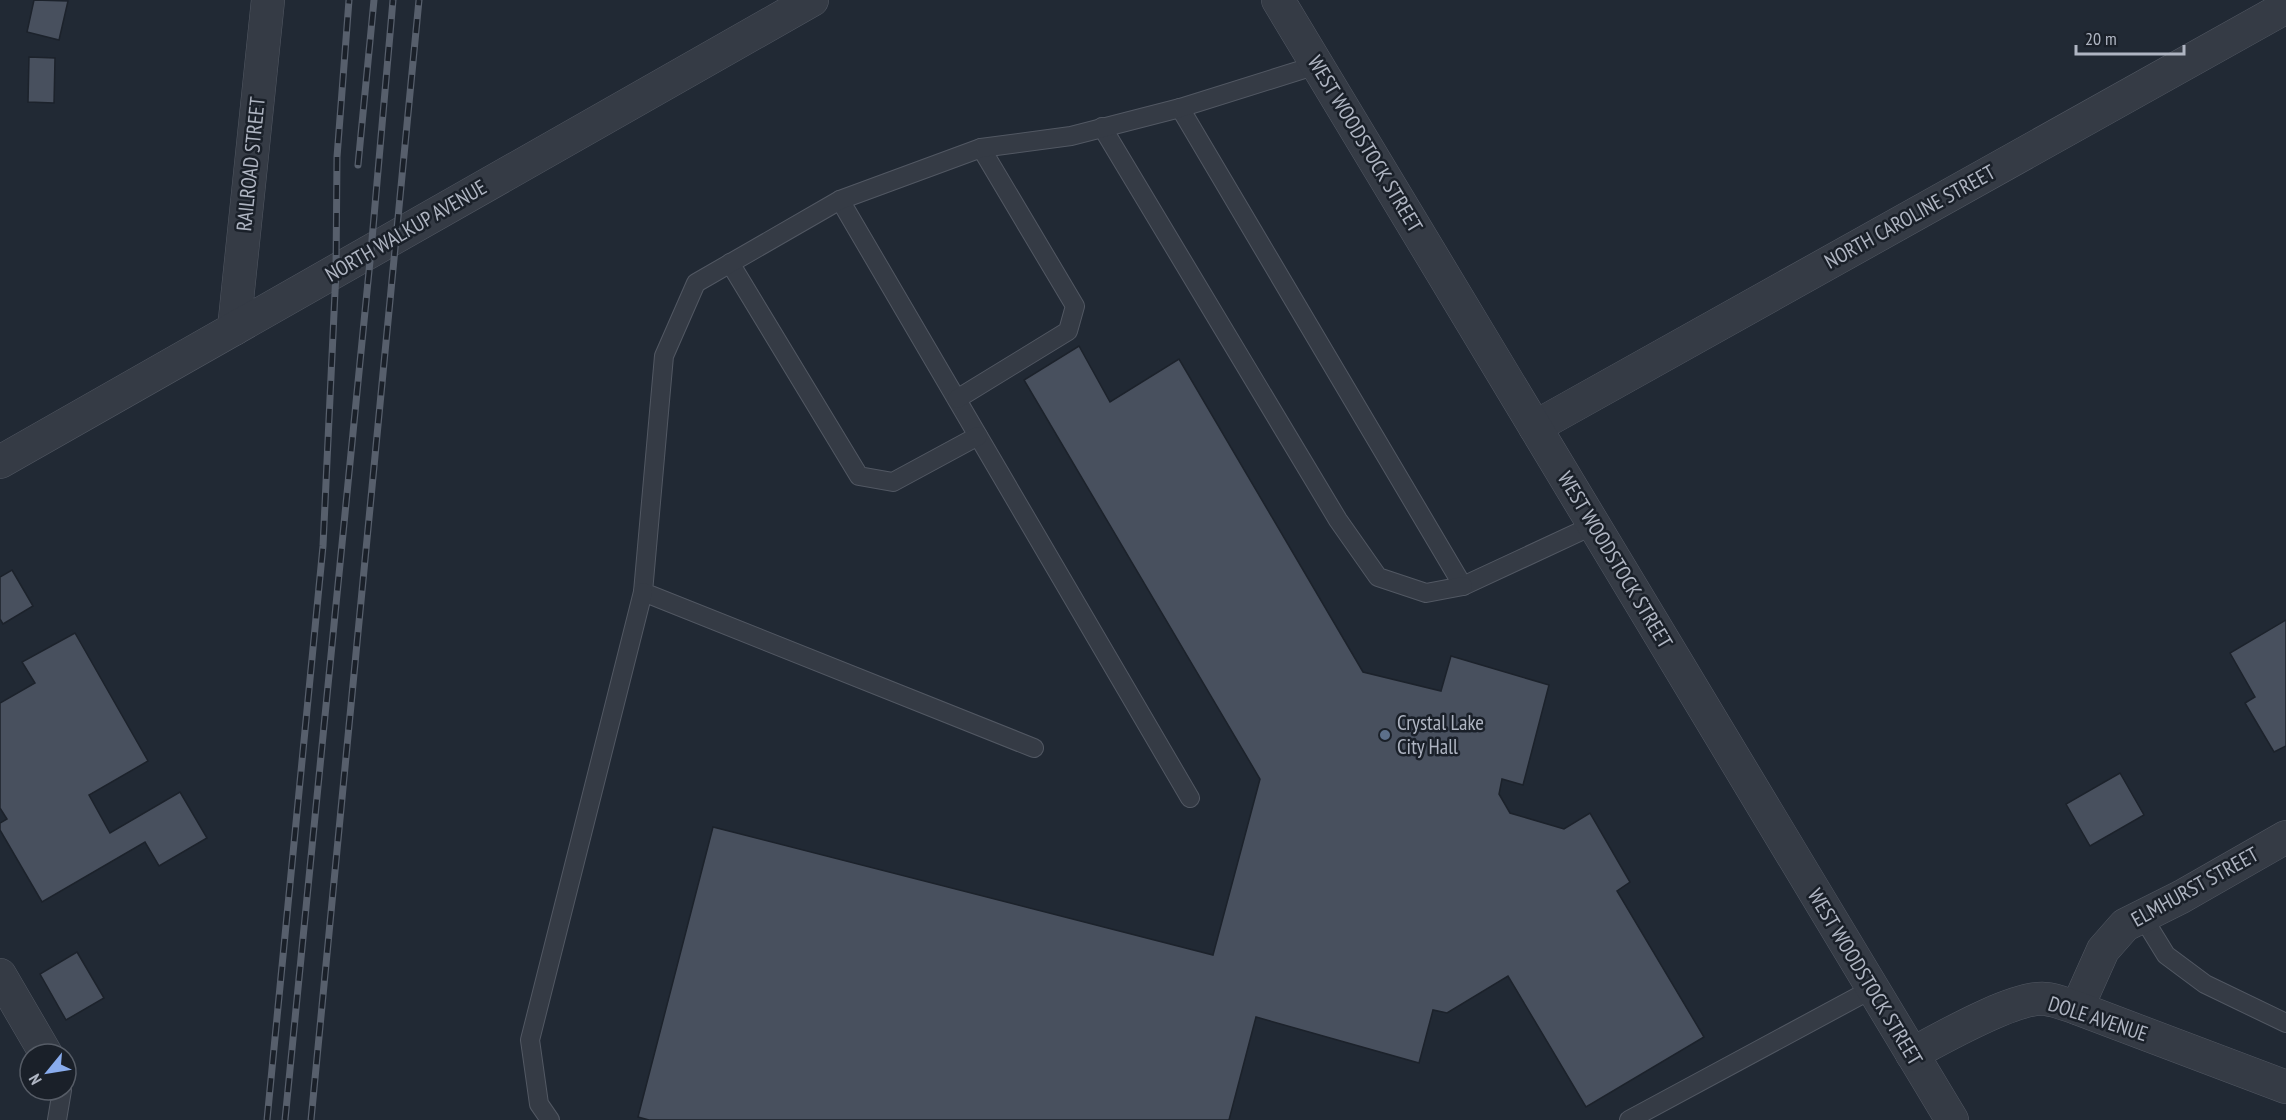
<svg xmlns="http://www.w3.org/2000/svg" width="2286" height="1120" viewBox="0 0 2286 1120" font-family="'PT Sans Narrow',sans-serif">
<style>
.building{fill:#48505e;stroke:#1c222b;stroke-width:1.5}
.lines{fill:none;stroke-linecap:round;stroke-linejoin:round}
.service-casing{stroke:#525863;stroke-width:20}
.minor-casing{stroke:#525863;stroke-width:34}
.tertiary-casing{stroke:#525863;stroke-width:34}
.service{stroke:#353b45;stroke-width:18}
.minor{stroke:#353b45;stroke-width:33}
.tertiary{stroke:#353b45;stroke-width:33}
.rail-casing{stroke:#575f6c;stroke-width:7}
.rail{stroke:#1a2029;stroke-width:4.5;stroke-dasharray:14;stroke-linecap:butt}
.service-dot{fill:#5c6f8a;stroke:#1a2029;stroke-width:2}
.labels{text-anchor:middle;stroke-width:5;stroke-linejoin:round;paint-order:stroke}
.street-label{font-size:21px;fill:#afb5c2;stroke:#1a2029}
.poi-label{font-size:21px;fill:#afb5c2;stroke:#1a2029;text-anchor:start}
</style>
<rect width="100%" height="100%" fill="#212934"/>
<g class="building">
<polygon points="34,0 68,1 59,40 27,32"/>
<polygon points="29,57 55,58 54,103 28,102"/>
<polygon points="1079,346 1110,402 1179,359 1363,672 1441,691 1451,656 1549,685 1523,785 1502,779 1499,794 1510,813 1564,829 1590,813 1630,882 1617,891 1704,1037 1586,1107 1508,976 1447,1013 1433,1010 1419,1063 1256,1017 1229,1120 649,1120 638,1117 713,827 1213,955 1260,779 1024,380"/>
<polygon points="12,570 33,606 3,624 0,619 0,577"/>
<polygon points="2286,620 2286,746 2274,752 2245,703 2255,697 2230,653"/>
<polygon points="75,633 148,761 89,795 110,833 180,792 207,838 159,866 145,842 42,902 0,830 0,823 7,819 0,808 0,703 35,683 22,662"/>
<polygon points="2120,773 2144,815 2090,846 2066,804"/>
<polygon points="77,952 104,998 66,1020 40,974"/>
</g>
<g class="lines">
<g class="service-casing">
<g id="service">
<polyline points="1180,108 1463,586 1594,525"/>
<polyline points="1102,127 1338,520 1378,577 1426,593 1463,586"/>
<polyline points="840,200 1190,798"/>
<polyline points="730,263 859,476 893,482 978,436"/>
<polyline points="957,399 1068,331 1075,306 981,148"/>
<polyline points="1034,748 643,592 664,356 696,283 840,200 981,148 1071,136 1180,108 1317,65"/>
<polyline points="2142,916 2166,955 2205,984 2286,1023"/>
<polyline points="57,1120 62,1090"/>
<polyline points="550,1120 539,1104 530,1040 643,592"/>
<polyline points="1629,1120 1872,989"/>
</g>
</g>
<g class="minor-casing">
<g id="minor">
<polyline points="234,329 268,0"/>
<polyline points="1535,427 2286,7"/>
<polyline points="0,975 46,1054"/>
<polyline points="2077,1008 2103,950 2125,925 2181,897 2286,837"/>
</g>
</g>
<g class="tertiary-casing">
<g id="tertiary">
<polyline points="1278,0 1952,1120"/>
<polyline points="0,462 812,0"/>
<path d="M1912 1054C1940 1039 2016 995 2046 999 2056 1000 2067 1005 2077 1008L2286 1087"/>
</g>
</g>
<use href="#service" class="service"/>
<use href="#minor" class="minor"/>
<use href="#tertiary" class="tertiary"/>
<g class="rail-casing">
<g id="rail">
<polyline points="358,165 374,0"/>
<polyline points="267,1120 323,546 336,271 337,157 349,0"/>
<polyline points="285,1120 371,251 393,0"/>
<polyline points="311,1120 419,0"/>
</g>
</g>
<use href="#rail" class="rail"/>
</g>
<circle class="service-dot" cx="1385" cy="735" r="6"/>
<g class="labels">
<g class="street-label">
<text transform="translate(1365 144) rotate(59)" y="7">WEST WOODSTOCK STREET</text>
<text transform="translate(251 164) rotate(-84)" y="7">RAILROAD STREET</text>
<text transform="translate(1910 217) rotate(-29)" y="7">NORTH CAROLINE STREET</text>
<text transform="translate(406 231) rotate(-30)" y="7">NORTH WALKUP AVENUE</text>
<text transform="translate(1615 560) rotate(59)" y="7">WEST WOODSTOCK STREET</text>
<text transform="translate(2195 887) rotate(-29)" y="7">ELMHURST STREET</text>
<text transform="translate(1865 977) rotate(59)" y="7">WEST WOODSTOCK STREET</text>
<text transform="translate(2098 1019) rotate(18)" y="7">DOLE AVENUE</text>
</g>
<g class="poi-label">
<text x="1397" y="730">Crystal Lake<tspan x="1397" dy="24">City Hall</tspan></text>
</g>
</g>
<g transform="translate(48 1072) rotate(240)"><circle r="28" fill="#1a2029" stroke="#565c66" stroke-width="1.5"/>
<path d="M0-4.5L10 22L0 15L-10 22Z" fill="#89aced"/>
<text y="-9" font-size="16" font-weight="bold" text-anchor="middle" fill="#afb5c2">N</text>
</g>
<path d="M2076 45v9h108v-9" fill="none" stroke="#afb5c2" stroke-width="3"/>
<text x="2085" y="45" font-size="18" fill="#afb5c2" stroke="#1a2029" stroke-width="4.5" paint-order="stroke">20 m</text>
</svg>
